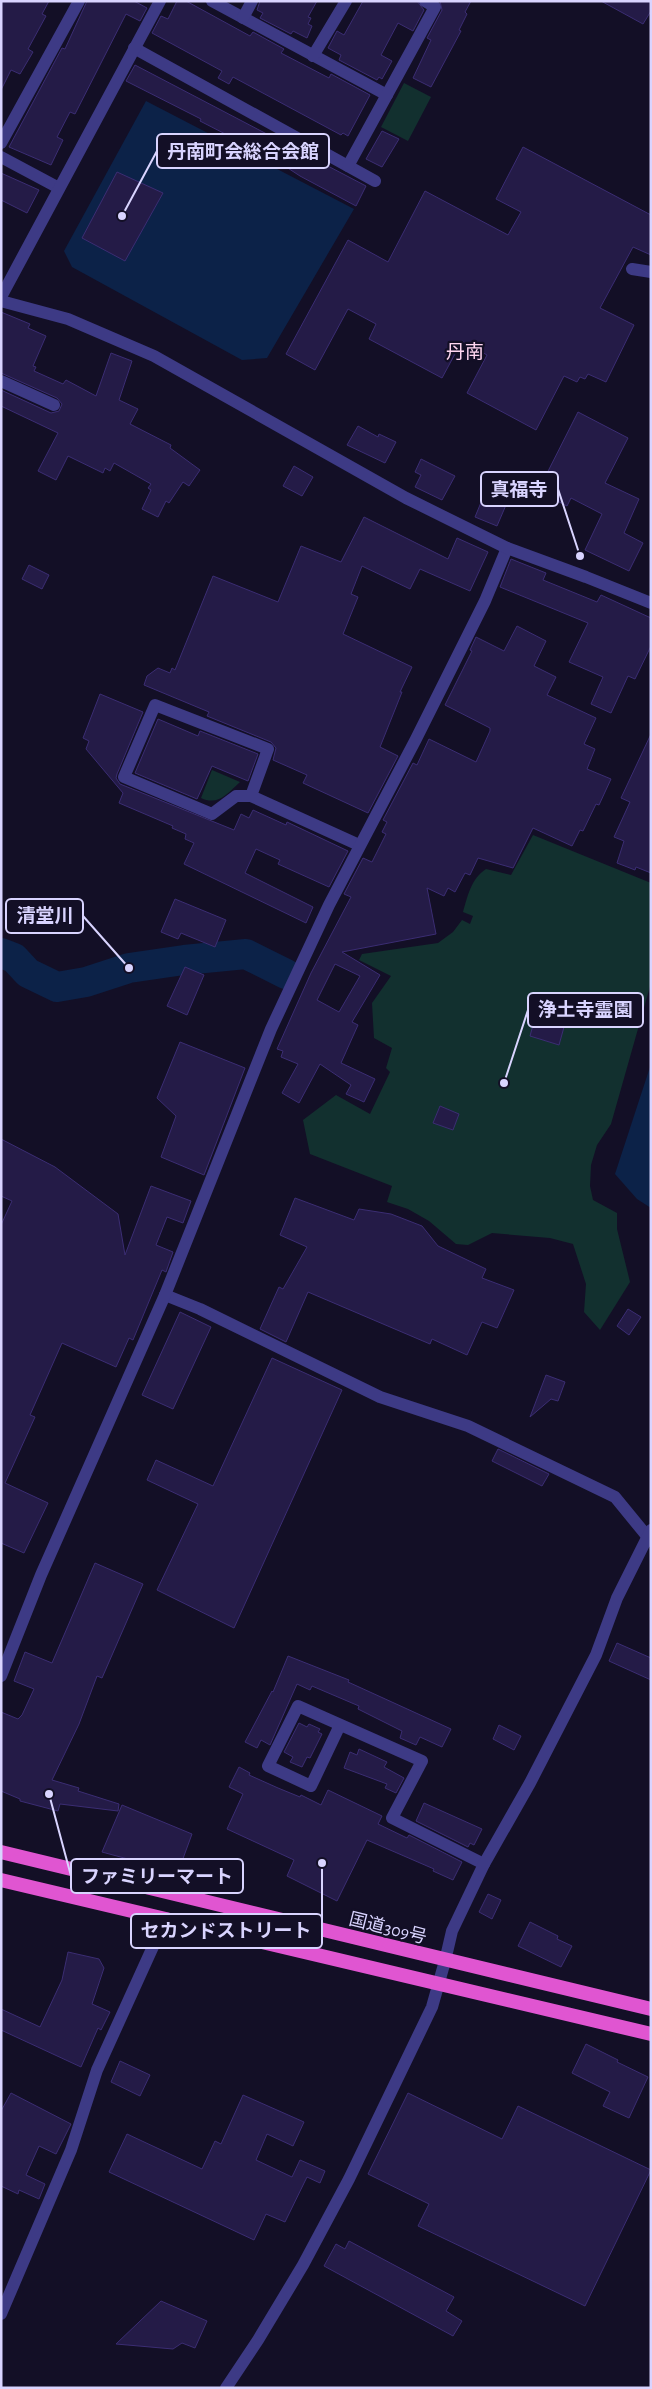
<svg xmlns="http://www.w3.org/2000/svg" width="652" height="2389" viewBox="0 0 652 2389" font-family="'Alegreya Sans','Noto Sans JP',sans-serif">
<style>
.green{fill:#12302f}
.water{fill:#0c2248}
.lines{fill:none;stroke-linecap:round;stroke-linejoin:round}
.river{stroke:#0c2248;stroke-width:30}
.building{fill:#241b47;stroke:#3b2d73;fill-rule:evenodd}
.minor{stroke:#3d3a85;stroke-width:12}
.tertiary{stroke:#3d3a85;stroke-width:12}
.trunk{stroke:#e055d1;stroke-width:14}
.labels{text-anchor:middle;stroke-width:4.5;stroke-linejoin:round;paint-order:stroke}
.street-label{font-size:18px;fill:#d9d4ff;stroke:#130f26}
.neighbourhood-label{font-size:19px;fill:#ffd6f0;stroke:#130f26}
.leader{fill:none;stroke:#d9d4ff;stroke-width:2}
.callout-dot{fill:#d9d4ff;stroke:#130f26;stroke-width:2}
.callout{fill:#130f26;stroke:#d9d4ff;stroke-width:2}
.callout-label{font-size:19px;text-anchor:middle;font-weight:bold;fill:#d9d4ff}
</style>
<rect width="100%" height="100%" fill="#130f26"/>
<g class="green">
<polygon points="404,83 431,97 408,141 381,127"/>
<path d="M212 770 240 782C227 794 218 806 201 798Z"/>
<path d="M533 835 651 883V983L611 1124 597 1145 591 1165 590 1186 593 1200 617 1213V1229L630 1282 600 1330 584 1312 586 1284 573 1244 550 1238 492 1233 468 1245 456 1244 429 1221 408 1209 387 1202 392 1186 310 1154 303 1120 336 1095 370 1114 390 1072 386 1068 392 1048 374 1038 372 1003 391 976 359 960 362 954 438 943 453 932 462 920 470 924 473 916 463 912C468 895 471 879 486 869L511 875Z"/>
</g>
<g class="water">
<polygon points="146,101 354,209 267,358 242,360 72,267 64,251"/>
<polygon points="651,1064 651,1208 637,1199 615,1174"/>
</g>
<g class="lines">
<polyline class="river" points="1,953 14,958 28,973 57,987 86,982 129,968 184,960 246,954 286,974"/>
</g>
<g class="building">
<polygon points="1,1 49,1 42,14 46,16 28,49 33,52 20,74 11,70 1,90"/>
<polygon points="87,1 134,1 147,8 140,21 126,14 75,114 70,112 57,137 63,140 51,165 9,147 62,48 65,49"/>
<polygon points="177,1 186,1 250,36 253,32 284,49 281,53 329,78 331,74 370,95 348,136 343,133 341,135 233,77 229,84 218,78 222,71 152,33 161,16 168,19"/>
<polygon points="260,1 317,1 308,17 311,18 308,24 312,26 307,38 293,31 291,34 260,18 263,13 257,10"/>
<polygon points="363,1 417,1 424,10 413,31 398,23 381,55 392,61 382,79 379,77 377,80 339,60 341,55 328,48 337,31 344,35"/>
<polygon points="440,1 471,1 465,12 467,14 459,30 461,31 431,87 413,78 431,40 427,38 442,10"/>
<polygon points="601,1 651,1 651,11 643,24"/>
<polygon points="135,65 366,186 356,206 300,176 274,159 200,121 201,119 126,81"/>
<polygon points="382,131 399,139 382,167 366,159"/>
<polygon points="523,147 651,215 651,255 633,247 600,308 634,325 606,382 588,374 585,379 580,377 577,382 564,376 536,430 467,393 487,355 462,341 442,378 369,339 376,324 348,309 315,370 286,354 348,240 388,262 425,191 508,235 521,212 496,199"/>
<polygon points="117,172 163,193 125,261 82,238"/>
<polygon points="1,173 39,190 27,213 1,200"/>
<polygon points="1,312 30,324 28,328 46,336 33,366 36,367 34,371 63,384 66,380 96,396 111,353 132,361 119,400 138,409 130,424 171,445 170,448 200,470 189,486 183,482 169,503 166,501 158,517 142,509 151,490 148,488 151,484 114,463 110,471 105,468 103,473 68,456 56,480 38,471 58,433 1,406 1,390 51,413 59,411 62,404 57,398 1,373"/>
<polygon points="578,412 628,438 605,483 639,499 624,533 643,543 629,571 585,550 602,514 571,498 567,506 538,491"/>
<polygon points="358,426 378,437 379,434 396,442 385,463 347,445"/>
<polygon points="421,459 455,476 442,500 415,487 421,475 415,472"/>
<polygon points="294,466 313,477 302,496 283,486"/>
<polygon points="487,488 509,498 497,526 475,517"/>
<polygon points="364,517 448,559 457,538 488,552 470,591 420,569 410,589 362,566 351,594 358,597 343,634 412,667 400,692 402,692 380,747 398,756 368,813 303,783 307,775 273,760 276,748 271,742 207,716 209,712 144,685 147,676 158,668 170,673 172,668 175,670 213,576 278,602 301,546 341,562"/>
<polygon points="511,559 546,573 543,580 597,602 601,595 651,618 651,646 635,679 628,676 611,713 591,704 603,677 569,662 588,623 500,587"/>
<polygon points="29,565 49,575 42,589 22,579"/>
<path d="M517 626 546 641 534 666 556 677 547 695 596 718 584 744 595 749 587 769 611 779 599 805 596 804 583 831 580 830 572 846 533 828 513 868 478 858 470 875 465 873 455 892 448 888 444 896 427 888 436 934 342 952 380 975 352 1022 358 1025 341 1063 375 1079 364 1102 346 1094 351 1085 320 1064 299 1103 282 1093 298 1064 281 1057 283 1051 277 1049 311 973 351 897 344 894 363 858 372 862 386 834 382 832 387 822 383 820 413 763 417 765 429 739 476 762 490 731V728L445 705 472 651 470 650 476 637 504 651ZM335 964 360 976 339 1012 317 1000Z"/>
<polygon points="100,694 143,712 117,774 116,778 120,784 234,830 241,814 249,818 253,810 286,825 287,822 348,851 329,887 278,864 280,860 256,849 245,873 313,907 306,923 184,864 194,843 185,839 186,834 172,828 173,826 119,803 123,793 86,749 89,741 83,738"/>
<polygon points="158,719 198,736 200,731 258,754 248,781 212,766 197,799 135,773"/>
<polygon points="651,734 651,873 636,867 635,870 617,863 624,841 614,837 630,802 621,798"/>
<polygon points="175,899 226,920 215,947 181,933 178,939 161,932"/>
<polygon points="185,967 204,975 187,1015 167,1006"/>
<polygon points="535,1018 564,1027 559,1045 530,1036"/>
<polygon points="180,1042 245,1068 204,1175 161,1157 176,1116 157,1098"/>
<polygon points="440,1106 459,1114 453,1130 433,1123"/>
<polygon points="1,1139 55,1167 118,1214 125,1255 151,1186 191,1201 183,1223 167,1217 156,1245 173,1252 166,1272 162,1270 133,1340 129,1338 116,1367 62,1343 30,1415 35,1417 5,1483 48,1503 24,1553 1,1543 1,1225 12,1201 1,1196"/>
<polygon points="295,1198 354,1220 359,1209 391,1214 422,1226 438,1246 486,1269 482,1278 514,1290 497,1328 482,1322 467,1355 432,1339 430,1344 308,1292 286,1342 260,1329 279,1287 283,1289 307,1247 280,1235"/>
<polygon points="628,1309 641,1317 629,1335 617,1326"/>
<polygon points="180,1312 211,1327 173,1409 142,1395"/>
<polygon points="272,1358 342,1390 234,1628 157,1590 198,1504 147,1480 156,1460 213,1486"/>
<polygon points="546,1375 565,1382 558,1401 551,1399 530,1417"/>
<polygon points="498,1449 549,1474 542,1486 492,1461"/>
<polygon points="95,1563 143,1584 102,1678 97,1676 79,1724 52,1780 79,1788 78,1791 119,1804 118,1811 60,1804 58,1811 20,1801 20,1799 1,1791 1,1712 18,1719 22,1715 34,1689 14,1681 25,1652 52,1663"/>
<polygon points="617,1643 651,1658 651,1680 609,1661"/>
<polygon points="288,1656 349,1680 348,1682 451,1729 442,1747 420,1737 416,1745 400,1738 402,1731 358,1709 359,1706 312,1686 310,1690 297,1684 270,1745 261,1740 257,1748 245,1742 272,1691 273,1692"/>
<polygon points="299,1723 307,1727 309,1724 320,1729 318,1732 322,1734 310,1758 307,1757 302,1767 290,1762 293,1757 284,1752"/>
<polygon points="499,1725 521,1736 514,1750 493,1739"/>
<polygon points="359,1749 387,1762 384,1767 404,1778 396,1793 385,1788 387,1784 344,1768 350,1752 357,1755"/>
<polygon points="239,1767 250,1773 249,1775 278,1788 300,1797 301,1795 321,1805 328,1790 382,1816 378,1824 407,1838 409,1835 462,1862 453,1880 433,1871 434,1869 367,1840 337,1901 287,1876 294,1860 227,1829 243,1794 229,1787"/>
<polygon points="424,1803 482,1829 474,1845 470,1843 468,1847 416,1821"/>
<polygon points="122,1805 192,1834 181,1864 178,1863 175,1870 152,1859 150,1865 102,1852"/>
<polygon points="488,1894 501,1900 492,1919 479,1912"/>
<polygon points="530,1922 558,1936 557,1939 572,1946 561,1967 518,1946"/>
<polygon points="68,1952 99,1959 104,1968 92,2004 110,2012 101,2030 98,2028 81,2067 1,2030 1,2009 40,2027 62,1980"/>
<polygon points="586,2044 618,2060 617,2062 648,2077 629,2118 603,2106 610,2092 572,2073"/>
<polygon points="120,2061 150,2075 140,2096 111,2082"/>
<polygon points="11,2093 71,2124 56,2154 39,2146 26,2175 45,2184 39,2199 19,2190 18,2194 1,2186 1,2111"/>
<polygon points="408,2093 502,2139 518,2106 651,2170 585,2306 418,2226 429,2204 368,2174"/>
<polygon points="243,2095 304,2122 293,2146 267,2134 256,2160 292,2177 300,2160 325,2171 320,2183 307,2177 285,2222 266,2214 254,2240 109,2172 127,2134 202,2169 215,2141 221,2144"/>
<polygon points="349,2241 454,2297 446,2311 462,2321 453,2336 324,2266 336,2244 345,2249"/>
<polygon points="161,2301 207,2321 195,2348 182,2343 173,2349 116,2344"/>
</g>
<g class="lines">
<g class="minor">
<polyline points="212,1 387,95"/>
<polyline points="243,18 252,1"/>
<polyline points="134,48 375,181"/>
<polyline points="313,56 346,1"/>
<polyline points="1,143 79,1"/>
<polyline points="1,157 59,188"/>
<polyline points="348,166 435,7 425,1"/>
<polyline points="632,269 651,272"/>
<polyline points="1,297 160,1"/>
<polyline points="1,381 54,405"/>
<polyline points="251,796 268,749 155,705 124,777 212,814 236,796 251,796 359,845"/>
<polyline points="165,1295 200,1309 380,1397 468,1426 615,1497 651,1541"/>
<polyline points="1,1676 41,1575 165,1295 271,1029 329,905 416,739 485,601 507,548"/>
<polyline points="340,1725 311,1786 268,1766 298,1706 422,1761 392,1818 484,1864"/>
<polyline points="445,1961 452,1931 484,1864 530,1783 596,1655 617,1598 651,1530"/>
<polyline points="1,2314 71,2150 97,2070 166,1918"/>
</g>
<g class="tertiary">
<polyline points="1,301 68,319 154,356 406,498 507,548 586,577 651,603"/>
<polyline points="226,2388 258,2340 303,2265 349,2179 432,2007 445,1961"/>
</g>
<g class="trunk">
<polyline points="1,1852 651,2009"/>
<polyline points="1,1880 651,2034"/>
</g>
</g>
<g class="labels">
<g class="street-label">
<text transform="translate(388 1928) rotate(14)" y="6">国道309号</text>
</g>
<g class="neighbourhood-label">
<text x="465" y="358">丹南</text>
</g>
</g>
<path class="leader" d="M122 216L157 151M580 556L558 489M129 968L83 916M504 1083L528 1010M49 1794L71 1876M322 1863L322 1931"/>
<g class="callout-dot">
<circle cx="122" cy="216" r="5"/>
<circle cx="580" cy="556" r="5"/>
<circle cx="129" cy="968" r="5"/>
<circle cx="504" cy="1083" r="5"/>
<circle cx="49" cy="1794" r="5"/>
<circle cx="322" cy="1863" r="5"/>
</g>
<g class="callout">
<rect x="157" y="134" width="172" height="34" rx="5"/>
<rect x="481" y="472" width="77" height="34" rx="5"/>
<rect x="6" y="899" width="77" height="34" rx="5"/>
<rect x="528" y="993" width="115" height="34" rx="5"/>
<rect x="71" y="1859" width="172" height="34" rx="5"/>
<rect x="131" y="1914" width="191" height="34" rx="5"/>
</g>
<g class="callout-label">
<text x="243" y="158">丹南町会総合会館</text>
<text x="519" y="496">真福寺</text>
<text x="45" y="922">清堂川</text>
<text x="585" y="1016">浄土寺霊園</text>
<text x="157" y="1883">ファミリーマート</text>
<text x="226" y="1937">セカンドストリート</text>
</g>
<rect width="652" height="2389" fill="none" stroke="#d9d4ff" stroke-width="5"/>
</svg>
